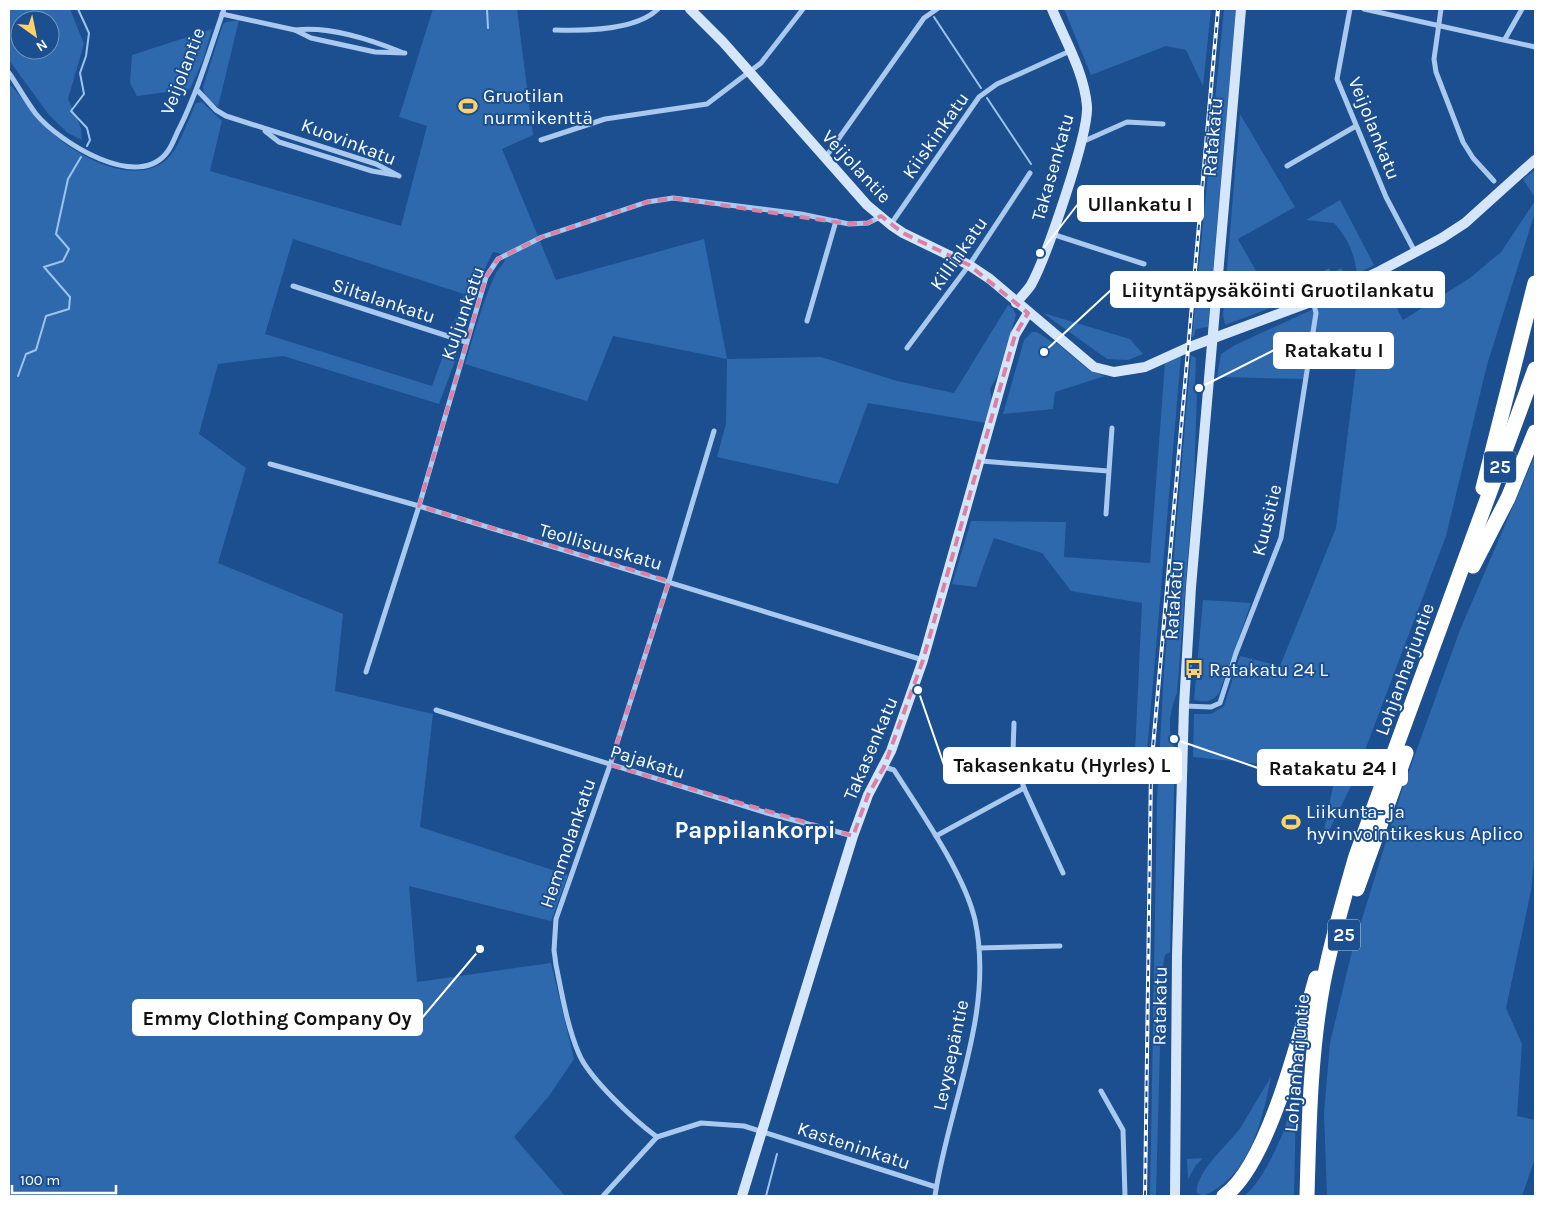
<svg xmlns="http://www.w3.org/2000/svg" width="1544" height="1205" viewBox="0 0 1544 1205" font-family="Karla,sans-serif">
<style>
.green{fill:#2e69ad;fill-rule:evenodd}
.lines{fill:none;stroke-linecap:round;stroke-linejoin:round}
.stream{stroke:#9cc4f0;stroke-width:2}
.street{stroke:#a9c9ee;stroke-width:5}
.secondary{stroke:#d6e6fa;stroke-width:10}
.highway{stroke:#fff;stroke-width:15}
.rail-casing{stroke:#fff;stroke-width:4}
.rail{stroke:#1b4f8f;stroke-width:2;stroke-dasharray:5.5;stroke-linecap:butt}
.marked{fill:none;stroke:#dd80a5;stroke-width:4;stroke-dasharray:10 6;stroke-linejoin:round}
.labels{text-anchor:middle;stroke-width:4;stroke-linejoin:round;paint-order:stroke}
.shield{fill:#1b4f8f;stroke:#bbcadd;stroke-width:1}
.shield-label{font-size:18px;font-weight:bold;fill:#fff}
.street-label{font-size:19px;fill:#fff;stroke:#1b4f8f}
.poi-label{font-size:19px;fill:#fff;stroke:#1b4f8f;text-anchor:start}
.district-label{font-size:24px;font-weight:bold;fill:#fff;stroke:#1b4f8f}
.leader{fill:none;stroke:#fff;stroke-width:2}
.callout-dot{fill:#fff;stroke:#1b4f8f;stroke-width:2}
.callout{fill:#fff;stroke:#fff;stroke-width:2}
.callout-label{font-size:20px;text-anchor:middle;font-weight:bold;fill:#111}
</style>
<rect width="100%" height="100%" fill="#1b4f8f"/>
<g class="green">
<path d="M9 9H70L84 44 68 99 81 128 82 140 68 133 49 115 9 60ZM20 20H50V50H20Z"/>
<path d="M433 9H517L533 135 502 149 556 280 704 239 727 359 821 357 897 381 954 393 1008 305 1013 309 1016 315 998 375 990 389 992 401 986 423 868 403 838 484 717 457 726 424 727 359 613 336 587 401 465 364C474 334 482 303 495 275 498 268 506 263 506 255L493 252 473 293 462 335 451 332 464 294 293 239 265 334 432 386 448 342 458 344 455 361 439 404 283 356 218 364 199 434 246 468 218 563 343 614 335 691 433 714 420 827 568 875 551 921 409 886 417 982 551 963 574 1059 549 1096 514 1137 565 1196H9V83C22 98 35 115 49 130 75 156 140 192 171 155 181 142 189 118 196 103L202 102 222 121 210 171 401 226 427 126 399 117Z"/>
<polygon points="1064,9 1211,9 1203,86 1186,50 1166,46 1091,75"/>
<polygon points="1224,9 1236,9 1208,327 1196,329 1194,336 1192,337"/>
<polygon points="239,20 218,107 205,96 203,87 223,24 226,22"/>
<polygon points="212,29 203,60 190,89 137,96 130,83 132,55"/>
<polygon points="1240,114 1295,207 1238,239 1256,271 1280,285 1286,282 1290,290 1329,268 1332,273 1341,268 1348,279 1225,325 1223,315"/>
<polygon points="1535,170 1535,198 1523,179"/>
<path d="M1340 200 1374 265 1357 274C1354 252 1348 239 1334 223L1306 220Z"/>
<polygon points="1535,201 1535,212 1487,365 1446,536 1353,782 1320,849 1336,772 1193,757 1194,714 1211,714 1224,706 1240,656 1280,666 1336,528 1357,359 1308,353 1304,379 1217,377 1221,354 1235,345 1381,278 1403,320 1470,278 1501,252"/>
<polygon points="1043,313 1130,339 1143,354 1128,360 1107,359"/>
<polygon points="1032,332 1037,332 1052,342 1058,344 1090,371 1105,376 1055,392 1053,409 1003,414 1024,340"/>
<path d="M1191 355 1196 358 1195 386 1197 392 1194 481 1177 693C1169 713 1167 730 1175 750L1170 952 1165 955 1162 971 1156 1196H1150L1157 799 1164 671Z"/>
<polygon points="1181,356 1145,775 1134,774 1142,603 1071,591 1042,553 994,538 976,587 952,584 971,521 1066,522 1064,557 1150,563 1165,363"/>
<polygon points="1535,455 1535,847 1531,891 1506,1008 1522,1044 1517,1116 1535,1120 1535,1158 1522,1196 1327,1196 1324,1113 1330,1043 1352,951 1401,793 1460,630"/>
<path d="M1203 600 1251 603 1219 693C1211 703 1206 702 1194 700Z"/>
<path d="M1271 1077C1262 1121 1250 1177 1203 1196L1197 1193C1194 1173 1230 1143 1241 1127 1251 1110 1261 1093 1271 1077Z"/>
<path d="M1296 1106 1294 1196H1244C1262 1181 1273 1155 1283 1133 1287 1124 1287 1111 1296 1106Z"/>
<polygon points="1203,1158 1196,1165 1188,1179 1187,1159"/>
</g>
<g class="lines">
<g class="stream">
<polyline points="78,9 89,33 86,56 80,73 84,94 71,111 87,128 90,140 87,146"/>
<polyline points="487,9 488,28"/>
<polyline points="934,17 981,88"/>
<polyline points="987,98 1031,164"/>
<polyline points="18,376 26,354 36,350 46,316 69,309 70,297 44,267 63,261 69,249 56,234 68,179 81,157"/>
<polyline points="766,1196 777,1154"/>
</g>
<g class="street">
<polyline points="1350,9 1337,79 1386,197 1415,252"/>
<polyline points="1364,9 1535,47"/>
<polyline points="1441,9 1434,59 1436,72 1463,142 1473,158 1494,181"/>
<polyline points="222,14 295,30 311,38 375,52 405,53"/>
<path d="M295 30C330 26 369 39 401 52"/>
<path d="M555 30C584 31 637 30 658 9"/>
<polyline points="1505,39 1522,9"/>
<path d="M9 73C18 86 26 101 36 114 59 142 139 193 168 151 173 144 176 134 180 127 199 88 210 49 224 9"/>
<polyline points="198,91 216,110 226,116 376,164 399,176"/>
<polyline points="265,131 279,142 372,171 395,175"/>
<polyline points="541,140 605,119 707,104 761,63 803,9"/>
<polyline points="1082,142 1127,122 1163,124"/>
<polyline points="825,158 924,18 937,9"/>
<polyline points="1287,166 1356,126"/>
<polyline points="891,224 979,97 997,84 1070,51"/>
<polyline points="1052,234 1144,264"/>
<polyline points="293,286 466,342"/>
<polyline points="807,321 836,221"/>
<polyline points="907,348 972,261 1030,173"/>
<path d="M714 431 669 581 610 765 556 919 554 950 556 965C562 994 567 1026 579 1054 589 1078 635 1121 657 1137L701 1123 744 1126 936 1187"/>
<polyline points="981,461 1108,471"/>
<polyline points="270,464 419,506 923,660"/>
<polyline points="1106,514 1112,428"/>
<polyline points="366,672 419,506 486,277 498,259 542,237 647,202 673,198 801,214 849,224 868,223 880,217"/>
<polyline points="1184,706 1211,707 1220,703 1236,653 1281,538 1316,313 1313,301"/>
<polyline points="436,710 767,813 853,836"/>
<path d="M884 767 894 770C920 811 964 873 975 920 995 1013 948 1106 935 1196"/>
<polyline points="1024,788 1063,873"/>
<polyline points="936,836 1024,788 1013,752 1014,723"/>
<polyline points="979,948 1060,946"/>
<polyline points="1101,1091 1123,1130 1125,1196"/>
<polyline points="603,1196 657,1137"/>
</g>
<g class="secondary">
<polyline points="690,9 723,42 867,205 891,225 903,233 969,265 990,279 1094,367 1114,372 1145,367 1187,348 1324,297 1380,271 1442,238 1465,223 1535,160"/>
<path d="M1016 303C1021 297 1027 291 1031 285 1046 258 1089 134 1087 106 1084 72 1065 40 1052 9"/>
<polyline points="742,1196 853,836 868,795 891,751 923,660 1015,335 1028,313"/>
<polyline points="1175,1196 1177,956 1184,706 1191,587 1241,9"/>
</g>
<g class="highway">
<polyline points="1483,488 1535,283"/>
<polyline points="1473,566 1508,498 1535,432"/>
<polyline points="1357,889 1406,753"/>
<path d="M1224 1196C1268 1166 1301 1031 1316 978"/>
<path d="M1307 1196C1309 1125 1310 1054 1323 984 1331 941 1344 898 1356 856L1535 369"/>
</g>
<g class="rail-casing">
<polyline id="rail" points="1145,1196 1151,770 1218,9"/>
</g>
<use href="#rail" class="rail"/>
</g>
<path class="marked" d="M673 198 849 224 868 223 881 216 903 233 969 265 1028 313 1015 335 923 660 884 767 868 795 853 836 610 765 669 581 419 506 486 277 498 259 542 237 647 202Z"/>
<defs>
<g id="stadium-bare" transform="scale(1.5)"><path d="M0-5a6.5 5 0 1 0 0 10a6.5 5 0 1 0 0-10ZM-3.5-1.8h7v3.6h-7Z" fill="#ffd166" stroke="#1b4f8f" stroke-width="2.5" paint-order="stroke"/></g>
<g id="bus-bare" transform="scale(1.5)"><path d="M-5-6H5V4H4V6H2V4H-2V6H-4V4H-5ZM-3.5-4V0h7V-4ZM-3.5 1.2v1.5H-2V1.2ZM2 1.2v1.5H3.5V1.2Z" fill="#ffd166" stroke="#1b4f8f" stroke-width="2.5" paint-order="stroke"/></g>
</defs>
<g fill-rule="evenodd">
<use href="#stadium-bare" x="468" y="106"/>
<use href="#bus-bare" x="1194" y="669"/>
<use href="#stadium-bare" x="1291" y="822"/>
</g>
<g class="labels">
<g class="shield">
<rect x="1484" y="451.5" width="32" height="31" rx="4"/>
<rect x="1328" y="919.5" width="32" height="31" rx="4"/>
</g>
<g class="shield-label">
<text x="1500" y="473">25</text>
<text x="1344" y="941">25</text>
</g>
<g class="street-label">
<text transform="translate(182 71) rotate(-69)" y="7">Veijolantie</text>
<text transform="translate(1375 128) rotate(68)" y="7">Veijolankatu</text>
<text transform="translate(935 135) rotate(-55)" y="7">Kiiskinkatu</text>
<text transform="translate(1212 137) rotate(-85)" y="7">Ratakatu</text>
<text transform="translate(349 141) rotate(21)" y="7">Kuovinkatu</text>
<text transform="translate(857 166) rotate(47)" y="7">Veijolantie</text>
<text transform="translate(1052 167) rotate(-74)" y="7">Takasenkatu</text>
<text transform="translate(958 253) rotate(-55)" y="7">Killinkatu</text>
<text transform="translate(384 300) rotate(18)" y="7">Siltalankatu</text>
<text transform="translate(462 313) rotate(-71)" y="7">Kuljunkatu</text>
<text transform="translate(1266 520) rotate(-76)" y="7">Kuusitie</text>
<text transform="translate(601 546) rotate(16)" y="7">Teollisuuskatu</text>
<text transform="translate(1173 600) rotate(-86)" y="7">Ratakatu</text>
<text transform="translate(1404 669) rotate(-70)" y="7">Lohjanharjuntie</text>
<text transform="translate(870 748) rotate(-67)" y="7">Takasenkatu</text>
<text transform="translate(648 761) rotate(17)" y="7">Pajakatu</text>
<text transform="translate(567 843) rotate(-71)" y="7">Hemmolankatu</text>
<text transform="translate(1159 1006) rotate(-89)" y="7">Ratakatu</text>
<text transform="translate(950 1055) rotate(-78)" y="7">Levysepäntie</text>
<text transform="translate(1296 1063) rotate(-85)" y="7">Lohjanharjuntie</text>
<text transform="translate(854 1145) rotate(18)" y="7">Kasteninkatu</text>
</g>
<g class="poi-label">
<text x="483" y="102">Gruotilan<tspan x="483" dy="22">nurmikenttä</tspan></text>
<text x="1209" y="676">Ratakatu 24 L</text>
<text x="1306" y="818">Liikunta- ja<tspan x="1306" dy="22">hyvinvointikeskus Aplico</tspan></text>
</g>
<g class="district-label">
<text x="755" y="838">Pappilankorpi</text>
</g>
</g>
<path class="leader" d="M1040 253L1078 204M1044 352L1111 290M1199 388L1274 350M918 690L944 765M1174 739L1258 768M480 949L422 1018"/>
<g class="callout-dot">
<circle cx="1040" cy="253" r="5"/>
<circle cx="1044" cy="352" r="5"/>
<circle cx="1199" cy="388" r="5"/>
<circle cx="918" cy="690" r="5"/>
<circle cx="1174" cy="739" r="5"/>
<circle cx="480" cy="949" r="5"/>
</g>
<g class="callout">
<rect x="1078" y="186" width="125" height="35" rx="5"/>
<rect x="1111" y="272" width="333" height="35" rx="5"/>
<rect x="1274" y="333" width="119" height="35" rx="5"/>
<rect x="944" y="748" width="237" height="35" rx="5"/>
<rect x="1258" y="750" width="149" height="35" rx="5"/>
<rect x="133" y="1000" width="289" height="35" rx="5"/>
</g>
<g class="callout-label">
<text x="1140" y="211">Ullankatu I</text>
<text x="1278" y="297">Liityntäpysäköinti Gruotilankatu</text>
<text x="1334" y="357">Ratakatu I</text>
<text x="1062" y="772">Takasenkatu (Hyrles) L</text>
<text x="1333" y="775">Ratakatu 24 I</text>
<text x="277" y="1025">Emmy Clothing Company Oy</text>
</g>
<rect width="1544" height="1205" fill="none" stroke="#ffffff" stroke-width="20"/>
<g transform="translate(35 35) rotate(147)"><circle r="24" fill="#1b4f8f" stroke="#7695bc"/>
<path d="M0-4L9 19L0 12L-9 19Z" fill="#ffd166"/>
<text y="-8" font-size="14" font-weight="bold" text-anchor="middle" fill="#ffffff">N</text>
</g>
<path d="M12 1185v8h104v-8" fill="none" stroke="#ffffff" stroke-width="2.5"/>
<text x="20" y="1185" font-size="15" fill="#ffffff" stroke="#1b4f8f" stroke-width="4" paint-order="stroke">100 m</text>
</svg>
